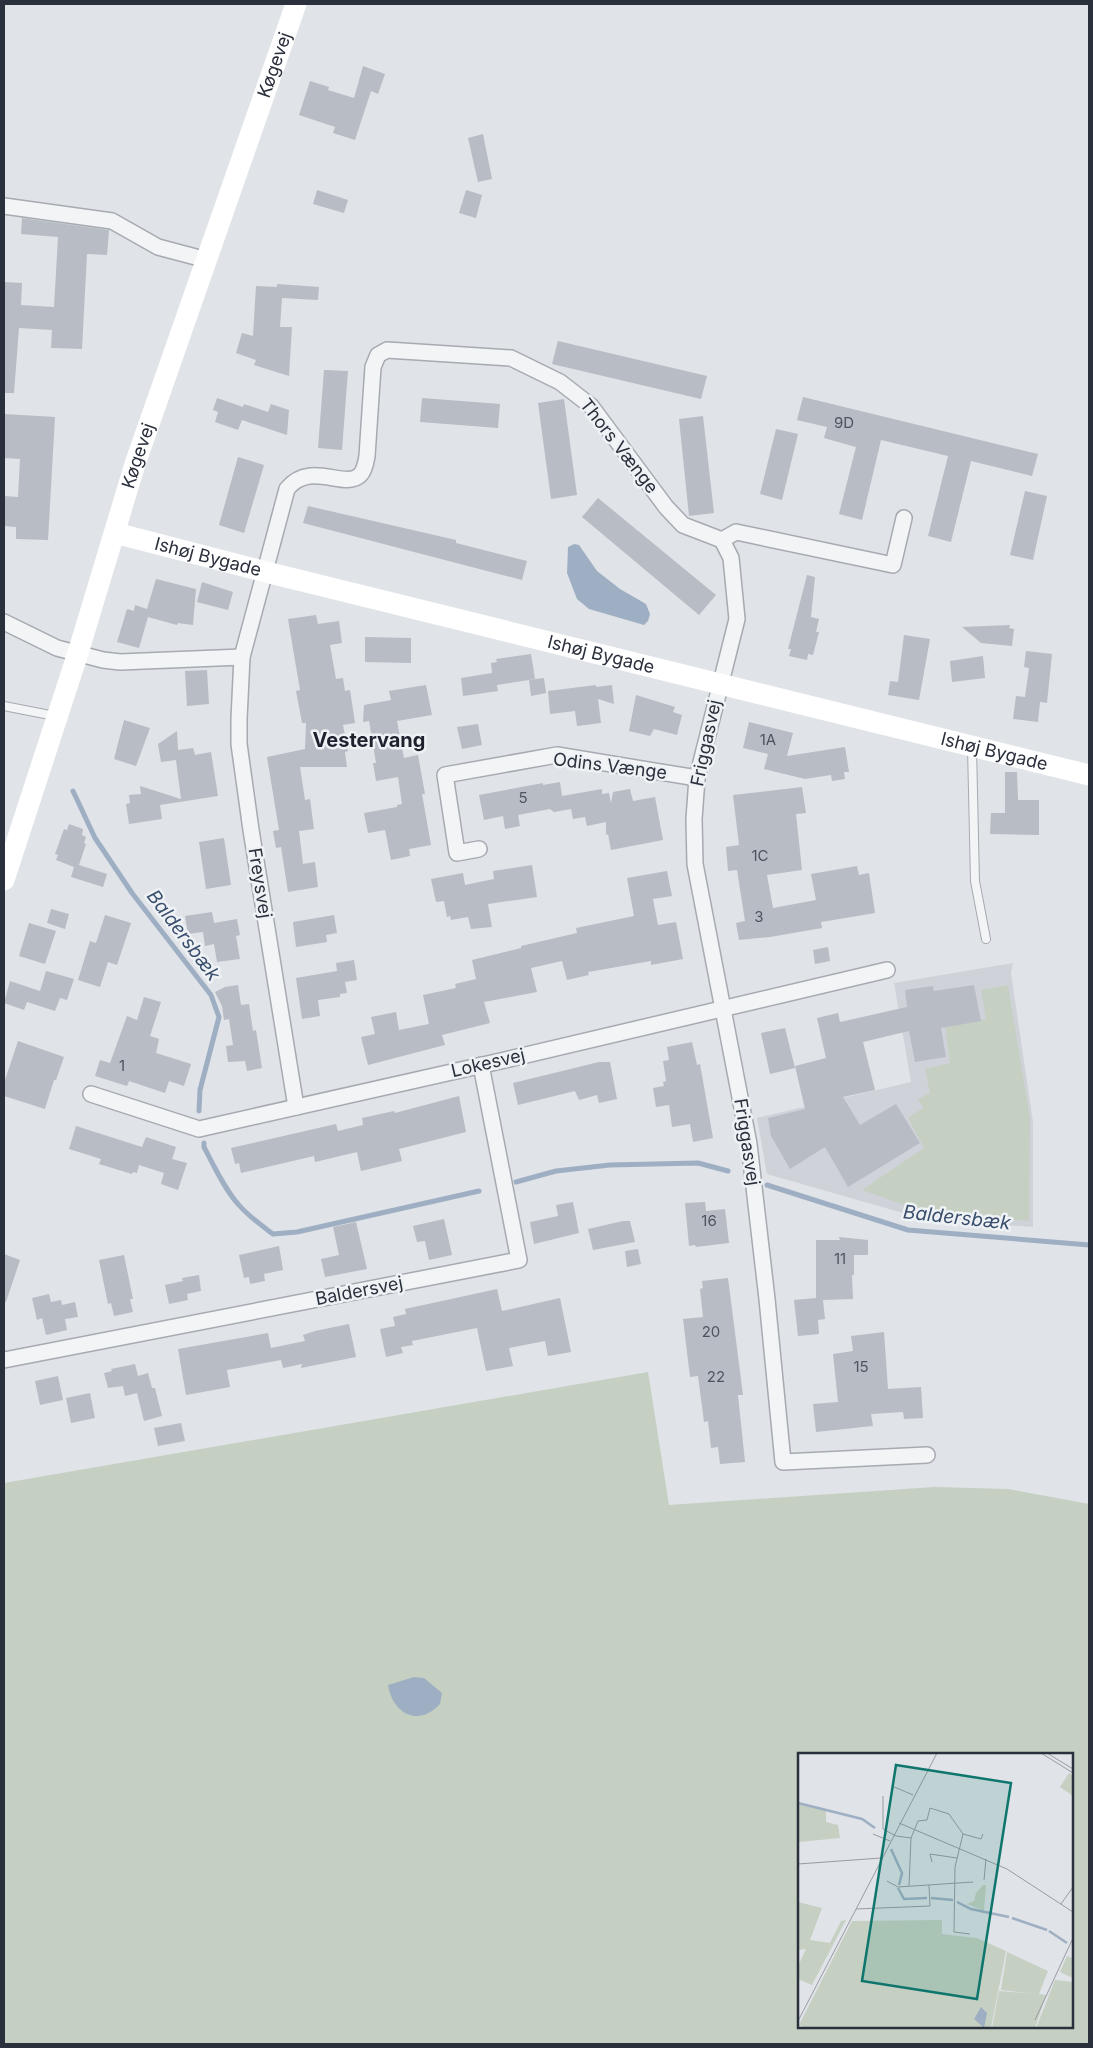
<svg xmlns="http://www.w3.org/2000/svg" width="1093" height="2048" viewBox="0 0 1093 2048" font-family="Inter,sans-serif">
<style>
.built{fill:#cfd2d9}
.green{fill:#c5d0c2;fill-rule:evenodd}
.water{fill:#9fafc3}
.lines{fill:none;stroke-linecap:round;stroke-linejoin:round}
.stream{stroke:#9fafc3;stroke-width:5}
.building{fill:#b8bcc4}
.lane-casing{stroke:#a6aab1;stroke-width:10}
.street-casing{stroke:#a6aab1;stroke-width:18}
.lane{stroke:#f2f4f6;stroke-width:8}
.street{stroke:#f2f4f6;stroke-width:15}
.secondary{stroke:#fff;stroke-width:21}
.labels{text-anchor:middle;stroke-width:5;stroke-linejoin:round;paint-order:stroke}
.number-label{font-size:15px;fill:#4e535f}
.street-label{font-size:18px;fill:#2b303d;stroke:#eff2f5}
.water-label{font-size:19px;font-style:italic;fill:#394e6c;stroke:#eff2f5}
.quarter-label{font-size:20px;font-weight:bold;fill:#1d222e;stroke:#eff2f5}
.inset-river{fill:none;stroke:#9fafc3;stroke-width:2.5}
.inset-road{fill:none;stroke:#989ba3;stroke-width:1}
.view{fill:#0f766e;fill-opacity:0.15;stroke:#0f766e;stroke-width:2.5}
.inset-edge{fill:none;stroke:#2b303d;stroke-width:2.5}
</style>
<rect width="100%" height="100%" fill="#e0e3e7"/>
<polygon class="built" points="1013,963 1011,973 1033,1122 1033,1227 924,1219 767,1174 757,1118 911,1082 894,983"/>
<g class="green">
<polygon points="1008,985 1030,1118 1029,1221 922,1211 862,1190 924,1148 908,1118 923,1108 918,1099 930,1093 925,1069 950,1063 945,1026 986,1019 981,990"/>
<path d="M648 1372 669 1505 934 1487 1008 1489 1089 1504V2044H4V1483ZM799 1754H1072V2027H799Z"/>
</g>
<g class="water">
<polygon points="574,544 579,545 597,571 620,589 646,604 650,614 648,621 644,625 589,609 577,599 567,573 568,547"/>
<path d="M414 1677 424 1678 442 1693 440 1704C419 1727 393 1715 388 1685Z"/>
</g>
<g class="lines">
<g class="stream">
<polyline points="73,791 95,838 132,893 211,995 219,1017 200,1090 199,1111"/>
<path d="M204 1143V1147C214 1166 224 1188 238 1204 248 1216 261 1225 273 1234L297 1232 479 1191"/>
<polyline points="516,1182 556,1171 610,1165 698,1163 728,1171"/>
<polyline points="767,1185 908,1230 1089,1245"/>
</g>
</g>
<g class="building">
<polygon points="363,66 385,74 378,94 371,91 355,140 333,133 335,127 299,115 310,81 329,87 328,90 354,98"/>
<polygon points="483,134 492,179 478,182 468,138"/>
<polygon points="317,190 348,200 344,213 313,204"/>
<polygon points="466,190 482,195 476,218 459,213"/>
<polygon points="22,218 109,230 107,255 87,254 82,349 51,348 52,330 19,328 14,393 4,393 4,282 22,283 21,305 54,307 58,237 21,234"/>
<polygon points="277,284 319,287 318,300 282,298 280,327 292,327 289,376 254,365 256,360 236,353 242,333 253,336 256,286 277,287"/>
<polygon points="558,341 707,376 701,399 552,364"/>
<polygon points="324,370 348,371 342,450 318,448"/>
<polygon points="803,397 1038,454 1032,476 971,461 951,542 928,536 948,456 881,440 862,520 839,514 856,447 824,438 827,427 797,420"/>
<polygon points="217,398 243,407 244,404 268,412 271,404 289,410 287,435 242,420 238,430 215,422 218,412 213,410"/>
<polygon points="422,398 500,404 498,428 420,422"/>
<polygon points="564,399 577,495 551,499 538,403"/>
<polygon points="4,414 55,417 48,540 16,539 16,527 4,526 4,496 18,497 20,459 4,458"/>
<polygon points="703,416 714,513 689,516 679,419"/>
<polygon points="776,429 798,434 782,500 760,494"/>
<polygon points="238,457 264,465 244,533 219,525"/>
<polygon points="1025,491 1047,496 1033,560 1010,555"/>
<polygon points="598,498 716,595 699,615 582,517"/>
<polygon points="308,506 456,540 456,543 527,561 522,580 303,523"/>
<polygon points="807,575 815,577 811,617 819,619 816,632 819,632 813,655 808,654 807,660 789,656 791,649 788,649"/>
<polygon points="156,579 196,589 193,625 178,623 177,625 148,617 139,648 117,642 127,609 134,611 135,605 147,609"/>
<polygon points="202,582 233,592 228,610 197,602"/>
<polygon points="316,615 318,624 339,621 342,643 330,645 336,679 343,678 345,691 350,690 355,723 343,725 348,751 345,752 347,767 300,767 305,800 310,799 314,829 299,831 303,864 315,862 318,887 288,892 281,847 276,848 273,831 279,830 267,757 305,749 306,723 302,723 296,691 300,690 288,619"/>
<polygon points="1010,625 1009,628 1014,629 1012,646 981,643 962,627"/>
<polygon points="904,635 930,639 919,700 888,695 890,681 898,682"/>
<polygon points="365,637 411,638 411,663 365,662"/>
<polygon points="1026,651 1052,654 1047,703 1040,702 1038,722 1013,719 1016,696 1025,697 1029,668 1024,667"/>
<polygon points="531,654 535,679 497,685 498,691 463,696 461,678 492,673 491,663 497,662 496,659"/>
<polygon points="983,656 985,678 952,682 950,661"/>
<polygon points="207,670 209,704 187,706 185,671"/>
<polygon points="544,678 546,693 531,696 529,680"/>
<polygon points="426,685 432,715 397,721 404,758 418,755 425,794 422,794 431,845 409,849 410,856 391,860 385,830 368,833 364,813 397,807 397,805 402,804 398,777 376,781 373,763 376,763 369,721 363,722 364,705 391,700 389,691"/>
<polygon points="596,685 596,687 612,685 614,704 598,699 601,723 577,726 575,711 550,714 548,691"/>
<polygon points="636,695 675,707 673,712 682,715 677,735 654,729 650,736 629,731"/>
<polygon points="124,720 150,728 136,766 114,759"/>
<polygon points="749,722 793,733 787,756 845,747 849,772 844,772 845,779 832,781 831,775 805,779 764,769 768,754 743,748"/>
<polygon points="478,724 482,745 462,749 457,727"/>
<polygon points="177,731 178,750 193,748 195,755 211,752 218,796 160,805 162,819 129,824 126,804 130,803 129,795 141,794 140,786 181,799 176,760 161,762 158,744"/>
<polygon points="1005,772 1017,772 1018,800 1039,800 1039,835 990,834 991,813 1005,813"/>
<polygon points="560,782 562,796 602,789 602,794 609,793 611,803 613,792 630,789 633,801 655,797 663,840 611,850 608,834 606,835 606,822 587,826 585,817 573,819 571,809 554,812 550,809 518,815 520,826 505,829 503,816 484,820 479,795 543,783 543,785"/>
<polygon points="802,787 806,813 796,814 802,870 767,875 773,908 816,900 811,874 857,866 859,875 869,873 875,913 821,922 822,928 770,937 739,940 736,923 745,921 742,902 737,870 728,871 726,847 739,845 733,795"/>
<polygon points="69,824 83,829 82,835 86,837 84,843 86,844 79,865 107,874 103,887 71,877 74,867 56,860 58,855 55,854 64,829 67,830"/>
<polygon points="224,838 231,885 206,889 199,842"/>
<polygon points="532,865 537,897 488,904 492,927 471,929 468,917 451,920 450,916 447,917 444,901 436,902 431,879 463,873 465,885 494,879 493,871"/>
<polygon points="667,871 672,896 653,899 658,925 676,922 683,959 651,965 651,961 588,972 589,975 567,980 562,961 531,968 537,992 484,1002 490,1023 442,1035 445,1045 368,1065 361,1037 375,1034 371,1017 396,1012 399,1030 429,1024 423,995 456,988 455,984 476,979 472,960 521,948 521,946 577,933 576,928 634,916 627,878"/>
<polygon points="51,909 69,914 65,929 47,923"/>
<polygon points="212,912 214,923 237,919 240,935 236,936 240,959 217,962 214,944 205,946 203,932 188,934 185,916"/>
<polygon points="105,915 131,923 117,965 108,962 100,987 78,980 90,941 96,943"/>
<polygon points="334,915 337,933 326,935 327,942 296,947 293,922"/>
<polygon points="29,923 56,931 45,964 19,956"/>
<polygon points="828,947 830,961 815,964 813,950"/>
<polygon points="354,960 357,980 345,982 347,993 340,994 340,997 318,1000 320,1016 302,1019 296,978 337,971 336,963"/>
<polygon points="46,971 74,979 67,1000 60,998 55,1011 27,1002 24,1010 4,1003 10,981 40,991"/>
<polygon points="238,985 241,1005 249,1004 253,1031 256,1030 262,1068 247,1071 245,1061 228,1062 226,1046 233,1045 229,1019 224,1020 222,1006 215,992 225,987"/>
<polygon points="974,985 981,1021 941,1028 946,1057 915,1062 909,1031 863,1042 875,1090 843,1097 860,1125 896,1104 920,1143 848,1187 825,1147 790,1169 771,1136 768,1118 805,1109 795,1066 826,1058 817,1018 838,1013 840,1022 907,1007 905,990 933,986 934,991"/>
<polygon points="144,997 161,1002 150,1036 159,1039 156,1053 191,1064 184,1086 169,1081 165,1093 129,1081 127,1086 95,1076 100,1060 110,1063 127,1016 137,1020"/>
<polygon points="785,1028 795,1068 770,1074 761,1033"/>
<polygon points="18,1041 64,1057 56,1080 54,1080 45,1109 4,1096 4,1083"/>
<polygon points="692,1042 697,1065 700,1064 713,1138 693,1142 690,1124 672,1127 669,1105 656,1107 653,1088 664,1086 663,1082 666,1081 663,1061 669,1060 667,1047"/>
<polygon points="599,1062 610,1062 617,1099 599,1103 597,1095 579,1100 575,1091 518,1105 513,1083"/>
<polygon points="459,1096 466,1132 399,1149 402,1161 361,1171 357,1152 315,1162 314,1156 241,1173 239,1163 235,1164 231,1148 336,1124 338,1131 363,1125 362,1118 394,1111 395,1113"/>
<polygon points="76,1126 142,1147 146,1137 176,1147 172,1159 187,1163 178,1190 161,1184 164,1173 139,1165 137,1173 133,1172 132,1174 99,1164 101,1159 69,1149"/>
<polygon points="573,1202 579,1233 534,1244 530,1222 558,1216 556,1205"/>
<polygon points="705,1202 706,1211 725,1209 729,1243 696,1247 695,1245 689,1246 685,1203"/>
<polygon points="444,1219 452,1255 429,1260 425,1241 417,1242 413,1226"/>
<polygon points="623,1221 630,1221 635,1242 593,1250 588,1229"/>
<polygon points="356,1222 367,1269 325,1277 321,1259 339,1255 333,1227"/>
<polygon points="839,1237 868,1240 868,1255 854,1255 854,1275 852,1275 853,1299 823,1300 825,1319 818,1320 819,1334 798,1336 794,1300 816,1298 816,1240 840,1240"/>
<polygon points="279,1246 283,1270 264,1274 265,1281 250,1284 249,1277 244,1278 239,1255"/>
<polygon points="638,1249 641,1264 627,1267 625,1251"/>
<polygon points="4,1254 20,1260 6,1302 4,1301"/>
<polygon points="124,1255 133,1299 130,1299 133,1312 114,1316 111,1303 108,1304 99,1260"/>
<polygon points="199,1275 201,1291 187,1294 188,1300 169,1304 165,1285 183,1281 182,1278"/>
<polygon points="728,1278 743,1395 738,1395 745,1462 720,1464 718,1447 711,1448 708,1421 704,1422 698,1376 690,1377 683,1319 703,1317 700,1289 703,1288 702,1281"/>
<polygon points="497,1289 502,1311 560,1298 571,1352 548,1356 545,1341 509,1348 513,1366 486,1371 477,1328 412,1341 413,1345 401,1347 403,1353 386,1357 380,1329 395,1326 393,1317 406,1314 405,1309"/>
<polygon points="49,1294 51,1302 61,1300 62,1305 75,1302 78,1317 65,1319 67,1330 46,1335 42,1318 37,1320 32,1298"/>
<polygon points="349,1324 356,1357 301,1368 302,1364 283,1368 281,1360 227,1370 230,1387 186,1395 178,1349 268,1333 271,1348 305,1341 303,1335 315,1331"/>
<polygon points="884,1332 888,1389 921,1387 923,1418 904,1419 903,1412 871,1414 873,1426 816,1432 813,1404 838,1402 833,1354 853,1351 851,1336"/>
<polygon points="135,1364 138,1376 148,1373 152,1388 155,1388 162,1416 144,1421 137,1393 125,1396 123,1386 108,1388 104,1373 112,1371 111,1369"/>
<polygon points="58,1376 63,1400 40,1405 35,1381"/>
<polygon points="90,1393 95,1418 71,1423 66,1398"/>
<polygon points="181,1423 185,1441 158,1446 154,1428"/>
</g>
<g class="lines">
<g class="lane-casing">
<g id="lane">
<polyline points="4,706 55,716"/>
<polyline points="972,747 975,881 986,939"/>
</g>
</g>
<g class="street-casing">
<g id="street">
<polyline points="4,206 112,221 158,247 207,260"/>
<polyline points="722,540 736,532 893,565 904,518"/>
<polyline points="4,622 57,648 103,660 120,662 242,657"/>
<polyline points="479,849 457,853 445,775 557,755 697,778"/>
<polyline points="91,1094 199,1129 505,1060 887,970"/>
<path d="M296 1107 251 830 239 744V719L242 657 287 489C310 460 345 490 360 475 365 470 366 462 367 456L373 367 378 355 387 350 511 358 560 382 591 406 666 507 683 525 722 540 731 558 737 619 697 778 694 819 695 864 749 1144 767 1299 783 1462 927 1455"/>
<polyline points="4,1360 519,1260 481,1065"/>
</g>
</g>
<use href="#lane" class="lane"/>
<use href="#street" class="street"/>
<g class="secondary">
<path id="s1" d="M115 533 266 572 1089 775"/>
<path id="s2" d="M4 880 78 653 135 464 296 4"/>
</g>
</g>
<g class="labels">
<g class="number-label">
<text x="844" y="428">9D</text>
<text x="768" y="745">1A</text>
<text x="523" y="803">5</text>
<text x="760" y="861">1C</text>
<text x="759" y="922">3</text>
<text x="122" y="1071">1</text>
<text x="709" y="1226">16</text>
<text x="840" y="1264">11</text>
<text x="711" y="1337">20</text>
<text x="861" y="1372">15</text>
<text x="716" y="1382">22</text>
</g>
<g class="street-label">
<text dy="6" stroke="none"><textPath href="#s2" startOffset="859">Køgevej</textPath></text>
<text transform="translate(619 446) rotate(52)" y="6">Thors Vænge</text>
<text dy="6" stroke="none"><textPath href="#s2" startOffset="445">Køgevej</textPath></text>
<text dy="6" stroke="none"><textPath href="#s1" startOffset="96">Ishøj Bygade</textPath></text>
<text dy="6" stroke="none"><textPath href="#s1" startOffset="501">Ishøj Bygade</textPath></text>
<text transform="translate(706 743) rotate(-78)" y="6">Friggasvej</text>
<text dy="6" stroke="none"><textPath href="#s1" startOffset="906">Ishøj Bygade</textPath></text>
<text transform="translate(610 766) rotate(7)" y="6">Odins Vænge</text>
<text transform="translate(260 883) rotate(81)" y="6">Freysvej</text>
<text transform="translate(488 1063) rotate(-13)" y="6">Lokesvej</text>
<text transform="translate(747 1142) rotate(81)" y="6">Friggasvej</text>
<text transform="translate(359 1291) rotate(-11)" y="6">Baldersvej</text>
</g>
<g class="water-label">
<text transform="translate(184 935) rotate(53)" y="7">Baldersbæk</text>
<text transform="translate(957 1217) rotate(6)" y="7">Baldersbæk</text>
</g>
<g class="quarter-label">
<text x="369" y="747">Vestervang</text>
</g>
</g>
<g transform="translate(798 1753)">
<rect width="275" height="275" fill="#e0e3e7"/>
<path d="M271 20 275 23V43L262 34ZM0 51 28 56V69L40 72 42 85 1 89ZM185 132H188L186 158 169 151 176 148 178 140ZM0 149 24 155 12 187 32 190 43 168 48 167 14 232 0 226V213L8 196 0 197ZM144 167V181L179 185 208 198 193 275H7L1 272 54 168ZM209 199 250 218 241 241 248 242 237 275H194L201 238 239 241 203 237ZM269 203 275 205V225L262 219ZM257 227 275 229V275H238Z" fill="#c5d0c2"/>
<path d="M183 254 189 260 186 275 176 266Z" fill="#9fafc3"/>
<path class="inset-river" d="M0 50 64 66 77 75M93 96 104 120 101 132M100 135 106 146 129 145M133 145 155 147M159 149 173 156 211 164M214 165 249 177M251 178 269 190"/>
<path class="inset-road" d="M243 0 275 20M249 0 275 16M94 33 115 42M85 43V76L98 83 113 85M101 70 209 116 275 159M75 81 92 88M165 81 157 114 156 179 172 181M134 109 132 101 159 105M0 111 83 105M186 127 188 106M89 128 100 134 175 129M111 133 113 85 120 68 129 67 132 55 151 61 165 81 183 86 185 81M263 151 275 134M58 156 132 153 131 132M237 267 275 185M0 268 139 0"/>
<path class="view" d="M98 12 213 30 179 246 64 228Z"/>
<rect width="275" height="275" class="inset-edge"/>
</g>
<rect width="1093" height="2048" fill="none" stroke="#2b303d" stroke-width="10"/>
</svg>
